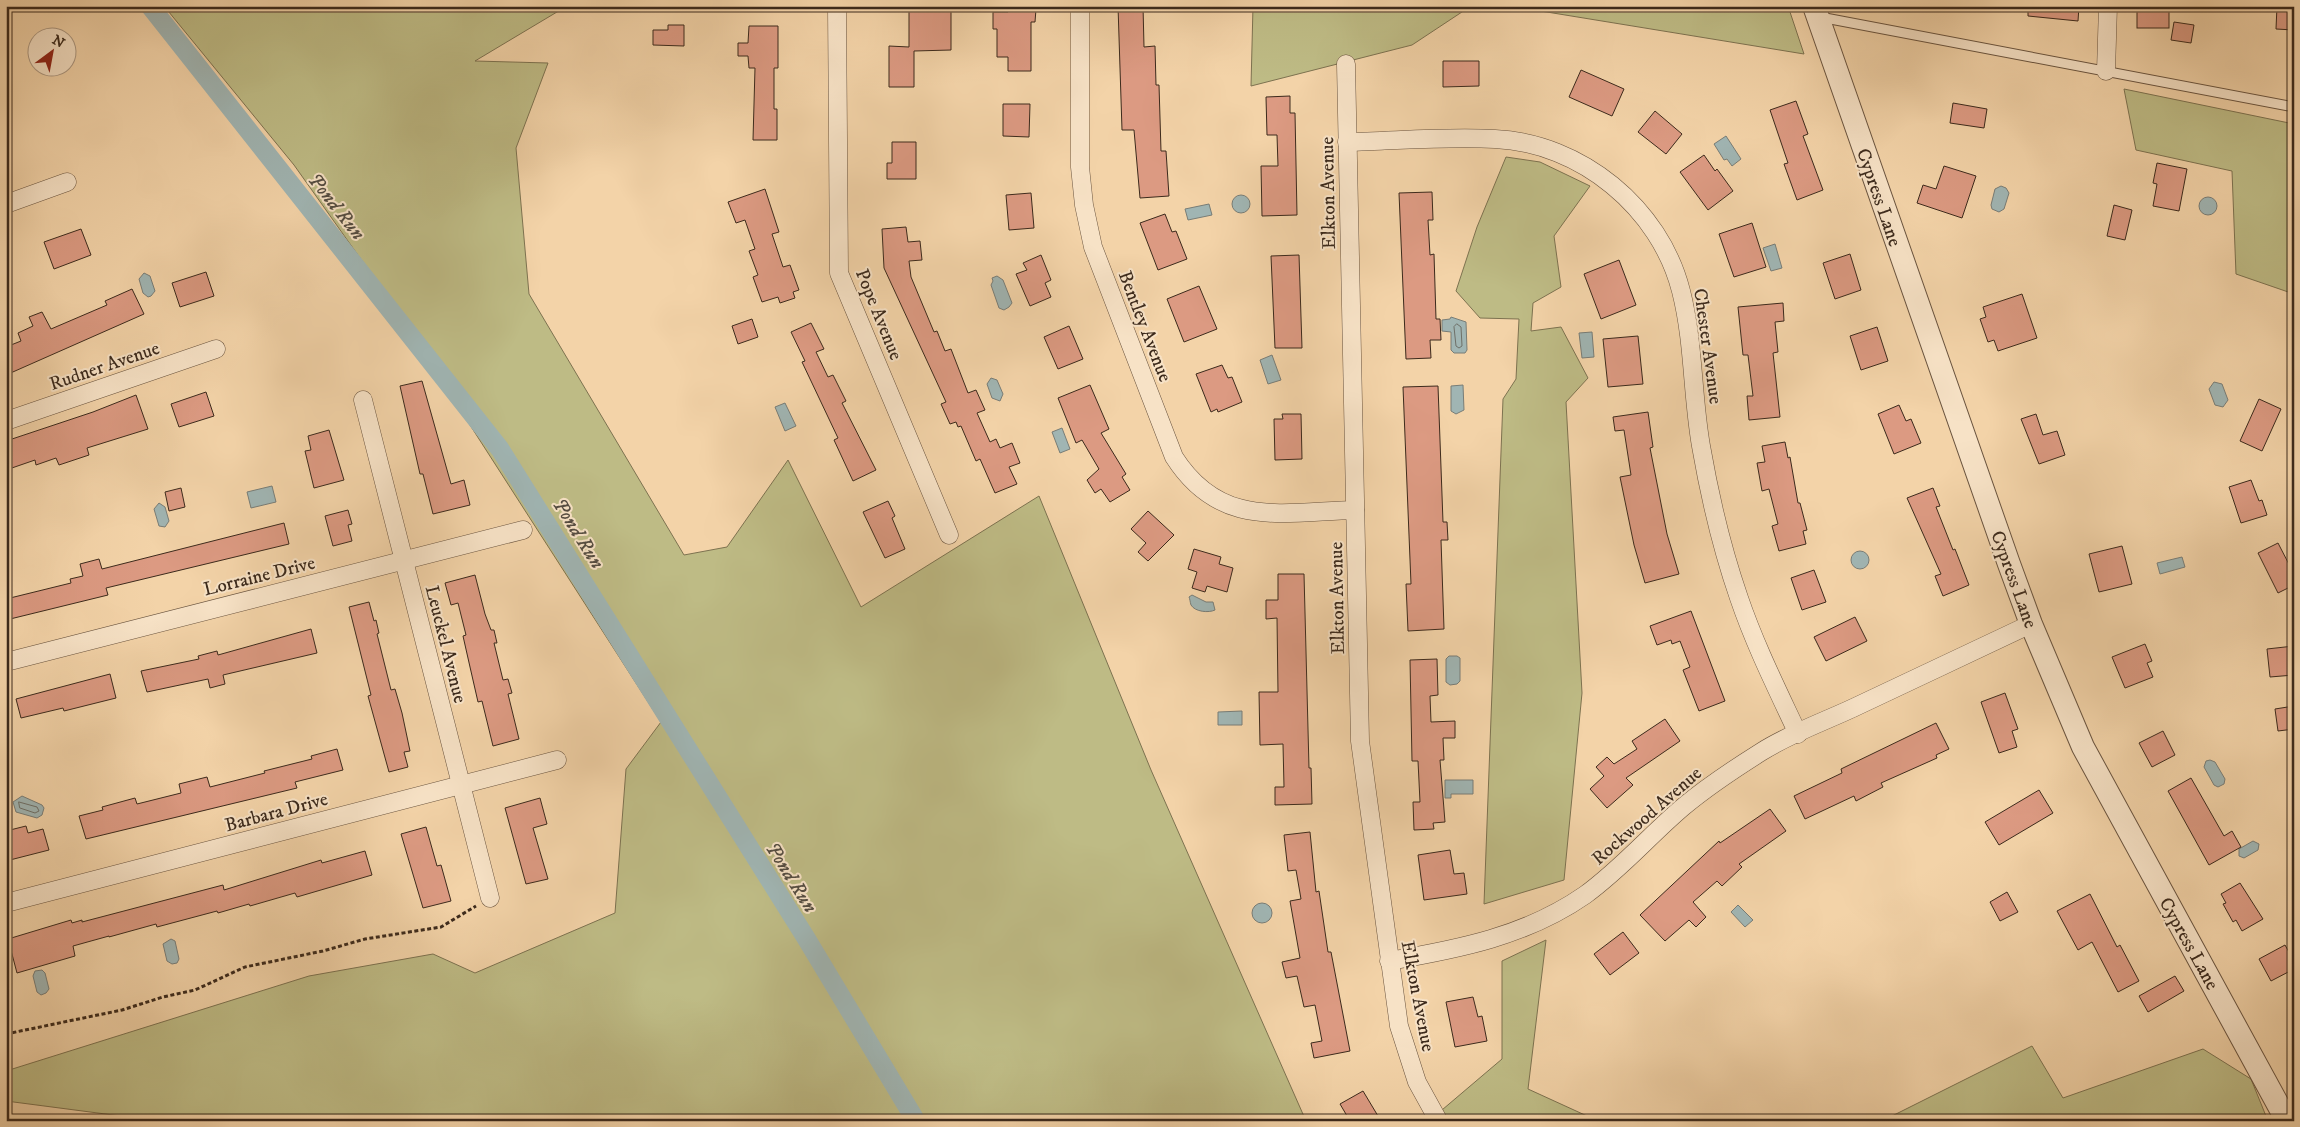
<svg xmlns="http://www.w3.org/2000/svg" width="2300" height="1127" viewBox="0 0 2300 1127" font-family="'IM FELL DW Pica',serif">
<style>
.green{fill:#bebb85;stroke:#7d7250}
.water{fill:#a0b5b3;stroke:#787d77}
.lines{fill:none;stroke-linecap:round;stroke-linejoin:round}
.shore{stroke:#6e7068;stroke-width:1}
.canal{stroke:#a0b5b3;stroke-width:19}
.building{fill:#dc9a82;stroke:#3c2a1c}
.service-casing{stroke:#6a543f;stroke-width:11}
.minor-casing{stroke:#6a543f;stroke-width:19}
.tertiary-casing{stroke:#6a543f;stroke-width:24}
.path{stroke:#3c2a1c;stroke-width:3;stroke-dasharray:4 2.5;stroke-linecap:butt}
.service{stroke:#f7e2c6;stroke-width:9}
.minor{stroke:#f7e2c6;stroke-width:18}
.tertiary{stroke:#f7e2c6;stroke-width:22}
.labels{text-anchor:middle;stroke-width:4;stroke-linejoin:round;paint-order:stroke}
.street-label{font-size:19px;fill:#3c2a1c;stroke:#f7e2c6}
.water-label{font-size:20px;font-style:italic;fill:#554d42;stroke:#f7e2c6}
</style>
<rect width="100%" height="100%" fill="#f3d3a8"/>
<filter id="stains"><feTurbulence type="fractalNoise" baseFrequency=".004" numOctaves="4"/><feColorMatrix values="0 0 0 0 .2 0 0 0 0 .09 0 0 0 0 .02 0 0 0 .5 -.17"/></filter>
<radialGradient id="worn" r=".72"><stop offset=".6" stop-color="#630" stop-opacity="0"/><stop offset="1" stop-color="#630" stop-opacity=".3"/></radialGradient>
<g class="green">
<polygon points="164,6 567,6 475,61 548,63 516,148 529,294 684,555 727,547 788,460 861,607 1039,496 1151,770 1306,1121 159,1121 6,1101 6,1071 309,976 433,954 475,973 615,913 626,769 661,722 387,296 294,165"/>
<polygon points="1253,6 1471,6 1412,45 1251,86"/>
<polygon points="1510,6 1788,6 1804,54"/>
<polygon points="2124,89 2294,124 2294,294 2236,274 2232,171 2136,150"/>
<polygon points="1506,157 1540,162 1590,186 1554,236 1561,287 1533,303 1531,331 1561,327 1588,378 1566,402 1582,693 1564,880 1484,904 1503,399 1516,379 1519,319 1480,318 1456,291 1477,227"/>
<polygon points="1546,940 1528,1089 1598,1121 1429,1121 1502,1059 1502,961"/>
<polygon points="2032,1046 2063,1098 2203,1049 2251,1079 2268,1121 1844,1121 1886,1119"/>
</g>
<g class="water">
<polygon points="1726,136 1741,159 1732,166 1727,159 1724,160 1714,144"/>
<polygon points="2001,186 2006,188 2009,193 2004,209 1999,212 1992,209 1991,205 1995,189"/>
<circle cx="1241" cy="204" r="9"/>
<circle cx="2208" cy="206" r="9"/>
<polygon points="1209,204 1212,215 1188,220 1185,209"/>
<polygon points="1775,244 1782,268 1771,271 1763,248"/>
<polygon points="144,273 150,276 155,291 151,296 148,297 143,293 139,279"/>
<polygon points="997,276 1003,280 1012,303 1009,307 1004,310 999,308 991,285 993,281 992,278"/>
<polygon points="1451,317 1466,322 1467,350 1465,353 1454,353 1451,350 1451,332 1442,331 1442,320 1450,319"/>
<polygon points="1592,332 1594,357 1582,358 1579,333"/>
<polygon points="1272,355 1281,380 1268,384 1260,360"/>
<polygon points="991,378 997,380 1003,394 1000,401 992,398 987,384"/>
<polygon points="2214,382 2222,384 2228,400 2223,407 2215,405 2209,389"/>
<polygon points="1463,385 1464,410 1456,414 1451,411 1451,386"/>
<polygon points="785,403 796,426 785,431 775,407"/>
<polygon points="1062,428 1070,449 1060,453 1052,432"/>
<polygon points="272,486 276,502 251,508 247,492"/>
<polygon points="159,503 165,507 169,521 165,527 159,526 154,509"/>
<circle cx="1860" cy="560" r="9"/>
<polygon points="2182,557 2185,567 2160,574 2157,563"/>
<path d="M1192 595 1206 602H1213L1215 610C1209 613 1195 612 1191 605 1190 602 1190 599 1189 597Z"/>
<polygon points="1449,656 1457,656 1460,658 1460,681 1457,684 1450,685 1446,682 1446,659"/>
<polygon points="1242,711 1242,725 1218,725 1218,712"/>
<polygon points="2210,760 2215,762 2225,779 2224,784 2218,787 2214,785 2204,767 2206,761"/>
<polygon points="1445,780 1473,780 1473,794 1451,794 1451,798 1445,798"/>
<polygon points="22,796 42,805 44,808 42,815 37,818 16,812 13,802"/>
<polygon points="2253,841 2259,844 2258,850 2244,858 2239,856 2239,849"/>
<circle cx="1262" cy="913" r="10"/>
<polygon points="1738,905 1753,920 1745,927 1731,912"/>
<polygon points="171,939 175,941 179,959 177,963 172,964 167,961 163,944"/>
<polygon points="42,970 45,973 49,989 46,993 41,995 37,992 33,976 35,971"/>
</g>
<g class="lines">
<g class="shore">
<polygon points="1457,324 1461,327 1462,346 1459,348 1456,346 1454,327"/>
<polygon points="19,802 37,807 39,811 35,813 20,808"/>
</g>
<polyline class="canal" points="150,6 500,449 806,938 916,1121"/>
</g>
<g class="building">
<polygon points="909,6 951,6 951,50 914,51 914,87 889,87 889,46 909,47"/>
<polygon points="1008,6 1032,6 1032,9 1036,9 1035,22 1031,22 1031,71 1008,71 1008,57 997,57 997,29 993,29 993,12 1008,12"/>
<polygon points="1118,6 1143,6 1144,47 1155,46 1156,85 1159,85 1161,151 1166,151 1169,196 1140,198 1134,130 1122,130"/>
<polygon points="2028,6 2079,6 2078,21 2028,16"/>
<rect x="2137" y="6" width="32" height="22"/>
<polygon points="2277,6 2294,6 2294,30 2276,29"/>
<polygon points="2174,22 2194,25 2191,43 2171,40"/>
<polygon points="668,25 684,25 684,46 653,45 653,30 668,30"/>
<polygon points="749,26 778,26 778,68 774,68 774,109 777,109 777,140 753,140 755,68 749,68 748,56 738,56 738,43 748,43"/>
<polygon points="1443,61 1479,61 1479,86 1443,87"/>
<polygon points="1581,70 1624,89 1612,116 1569,97"/>
<polygon points="1290,96 1290,113 1295,113 1297,215 1262,216 1261,166 1278,166 1277,135 1267,135 1266,97"/>
<polygon points="1796,101 1808,134 1803,136 1823,190 1797,200 1784,164 1788,163 1770,110"/>
<polygon points="1953,103 1987,109 1984,128 1950,123"/>
<polygon points="1003,104 1030,104 1029,137 1003,136"/>
<polygon points="1655,111 1682,134 1666,154 1638,132"/>
<polygon points="892,142 916,142 916,179 887,179 887,163 892,163"/>
<polygon points="1704,155 1715,171 1717,169 1733,191 1708,210 1680,172"/>
<polygon points="2157,163 2187,169 2179,211 2153,206 2157,184 2153,183"/>
<polygon points="1944,166 1976,176 1962,218 1917,203 1923,185 1936,189"/>
<polygon points="765,189 779,232 772,234 783,267 790,265 799,290 793,292 795,298 780,303 778,297 762,302 753,277 758,275 749,251 755,249 745,220 736,223 728,202"/>
<polygon points="1432,192 1433,220 1428,220 1430,255 1434,254 1436,319 1440,319 1441,340 1430,340 1431,358 1406,359 1399,193"/>
<polygon points="1031,193 1034,228 1009,230 1006,195"/>
<polygon points="2114,205 2132,210 2125,240 2107,236"/>
<polygon points="1165,214 1172,232 1176,231 1187,259 1158,270 1140,223"/>
<polygon points="1752,223 1766,267 1734,277 1719,234"/>
<polygon points="906,227 908,242 920,241 922,260 909,261 911,277 934,332 937,331 945,351 951,349 968,393 976,390 985,410 977,413 990,442 996,439 1000,448 1012,443 1020,463 1009,467 1017,484 995,493 980,459 976,461 961,426 958,427 956,422 950,424 941,404 946,402 884,268 882,229"/>
<polygon points="81,229 91,255 54,269 44,242"/>
<polygon points="1850,254 1861,290 1835,299 1823,263"/>
<polygon points="1041,255 1051,280 1045,283 1051,297 1030,306 1016,274 1027,270 1023,263"/>
<polygon points="1299,255 1302,348 1275,348 1271,256"/>
<polygon points="1619,260 1636,305 1601,319 1584,274"/>
<polygon points="206,272 214,296 180,307 172,283"/>
<polygon points="1199,286 1217,329 1184,342 1167,299"/>
<polygon points="132,289 144,314 6,375 6,347 21,341 18,333 33,326 29,317 42,312 51,329 107,305 105,301"/>
<polygon points="2022,294 2037,338 1998,351 1994,340 1988,342 1980,319 1986,317 1983,307"/>
<polygon points="1783,303 1784,321 1775,322 1778,352 1773,353 1780,417 1749,420 1747,396 1753,396 1748,355 1743,355 1738,307"/>
<polygon points="752,319 758,337 738,344 732,326"/>
<polygon points="811,323 824,349 816,352 828,377 833,375 846,401 842,403 876,470 853,481 834,440 838,438 802,362 805,361 791,332"/>
<polygon points="1069,326 1083,359 1058,369 1044,337"/>
<polygon points="1877,327 1888,361 1861,370 1850,336"/>
<polygon points="1638,336 1643,384 1608,387 1603,339"/>
<polygon points="1222,365 1228,378 1232,377 1242,402 1218,412 1217,409 1211,412 1196,374"/>
<polygon points="422,381 451,484 464,480 470,505 433,514 423,474 420,474 400,386"/>
<polygon points="1090,385 1109,429 1101,433 1126,474 1122,477 1130,490 1110,502 1101,489 1095,493 1087,480 1099,469 1082,440 1076,443 1058,398"/>
<polygon points="1438,386 1443,522 1447,522 1448,540 1441,540 1444,629 1408,631 1406,584 1411,584 1403,387"/>
<polygon points="206,392 214,416 179,427 171,404"/>
<polygon points="136,395 148,429 87,448 89,455 59,465 56,458 36,465 35,460 6,470 6,441 93,412"/>
<polygon points="2259,399 2281,409 2262,451 2240,441"/>
<polygon points="1899,405 1906,421 1911,419 1921,443 1894,454 1878,414"/>
<polygon points="1648,412 1653,447 1650,448 1667,534 1679,574 1645,583 1634,545 1620,477 1631,475 1624,430 1615,431 1613,417"/>
<polygon points="1282,414 1301,414 1302,459 1275,460 1274,419 1283,419"/>
<polygon points="2036,414 2043,435 2057,431 2065,455 2039,464 2021,419"/>
<polygon points="329,430 344,480 314,488 305,451 311,450 308,436"/>
<polygon points="1785,442 1788,458 1790,457 1798,503 1800,503 1807,530 1803,531 1806,544 1779,551 1772,526 1778,524 1769,489 1762,491 1757,463 1765,462 1762,446"/>
<polygon points="2251,480 2259,501 2262,500 2267,515 2241,523 2229,487"/>
<polygon points="181,488 185,507 169,511 165,492"/>
<polygon points="1933,488 1940,506 1936,507 1953,550 1955,549 1969,585 1943,596 1935,576 1941,574 1907,498"/>
<polygon points="888,501 895,516 892,518 905,549 885,558 863,512"/>
<polygon points="348,510 352,524 348,525 352,541 333,546 325,516"/>
<polygon points="1148,511 1174,535 1148,561 1138,552 1146,543 1131,529"/>
<polygon points="284,523 289,544 106,588 108,595 6,620 6,599 71,583 70,579 83,576 80,564 99,559 102,569"/>
<polygon points="2278,543 2294,574 2294,585 2278,593 2258,553"/>
<polygon points="2122,546 2132,584 2099,592 2089,554"/>
<polygon points="1194,549 1221,557 1219,564 1233,568 1227,592 1207,586 1205,592 1192,588 1197,572 1188,569"/>
<polygon points="1814,570 1826,602 1802,610 1791,578"/>
<polygon points="1278,574 1304,574 1309,768 1311,768 1312,804 1275,805 1275,787 1284,787 1283,744 1260,745 1259,692 1278,692 1277,618 1266,619 1266,600 1278,600"/>
<polygon points="475,575 485,614 491,630 494,630 497,643 494,643 503,680 508,679 512,693 508,694 519,739 493,746 482,701 478,702 470,667 463,636 466,635 458,603 451,605 445,583"/>
<polygon points="369,602 374,621 376,620 379,633 377,634 391,690 395,689 402,713 410,751 404,752 408,767 389,772 368,696 371,695 349,607"/>
<polygon points="1691,611 1725,701 1699,711 1683,670 1690,667 1680,641 1672,644 1671,640 1657,645 1650,626"/>
<polygon points="1855,617 1867,641 1826,661 1814,637"/>
<polygon points="311,629 317,653 223,675 225,684 210,688 208,679 147,692 141,671 199,659 198,656 217,651 218,655"/>
<polygon points="2145,644 2152,661 2147,663 2153,677 2125,688 2112,657"/>
<polygon points="2294,646 2294,675 2270,677 2267,649"/>
<polygon points="1437,659 1438,695 1430,696 1431,722 1455,721 1455,738 1443,738 1444,760 1440,760 1445,822 1433,823 1434,829 1414,830 1413,802 1420,802 1418,761 1412,761 1410,660"/>
<polygon points="110,674 116,698 64,711 63,708 21,718 16,699"/>
<polygon points="2005,693 2018,729 2012,731 2017,747 1999,753 1981,702"/>
<polygon points="2294,706 2294,729 2278,731 2275,709"/>
<polygon points="1665,719 1680,741 1626,778 1633,785 1607,808 1590,789 1604,776 1596,767 1607,757 1614,764 1637,749 1632,741"/>
<polygon points="1936,723 1949,749 1936,755 1937,758 1881,783 1883,787 1856,801 1854,796 1805,819 1794,796 1842,773 1841,769"/>
<polygon points="2163,731 2175,755 2152,767 2139,743"/>
<polygon points="337,749 343,770 295,782 297,788 86,839 79,816 103,810 102,807 135,798 137,804 181,793 179,784 207,777 210,787 265,773 264,771 312,759 311,756"/>
<polygon points="2191,778 2224,836 2232,831 2241,847 2209,865 2168,791"/>
<polygon points="2039,790 2053,813 1999,845 1985,822"/>
<polygon points="540,798 547,824 533,828 548,879 526,884 505,808"/>
<polygon points="1770,809 1786,831 1739,864 1742,867 1722,886 1717,881 1693,902 1706,917 1696,927 1689,920 1665,941 1640,915 1719,841 1720,843"/>
<polygon points="26,826 28,833 43,829 49,850 6,861 6,831"/>
<polygon points="426,827 437,866 441,865 451,901 423,908 401,834"/>
<polygon points="1310,832 1316,892 1319,891 1328,952 1331,952 1350,1051 1314,1058 1311,1043 1322,1041 1315,1005 1304,1007 1297,976 1286,978 1282,962 1300,958 1290,901 1301,899 1296,870 1288,871 1284,835"/>
<polygon points="1450,850 1454,874 1464,873 1467,894 1424,900 1418,855"/>
<polygon points="365,851 372,875 297,897 295,893 250,906 249,904 218,913 217,911 157,927 156,924 109,937 109,936 73,946 75,956 17,973 8,939 71,920 72,923 82,920 82,922 223,885 224,890 321,860 322,863"/>
<polygon points="2240,883 2263,919 2242,931 2236,920 2233,922 2223,904 2226,903 2221,894"/>
<polygon points="2007,892 2018,912 2000,921 1990,902"/>
<polygon points="2090,894 2117,947 2120,945 2139,981 2118,992 2092,942 2078,950 2057,911"/>
<polygon points="1623,932 1639,953 1610,975 1594,954"/>
<polygon points="2285,945 2294,961 2294,969 2271,981 2259,959"/>
<polygon points="2175,976 2184,991 2148,1012 2139,996"/>
<polygon points="1473,997 1478,1017 1482,1016 1487,1041 1455,1047 1446,1002"/>
<polygon points="1363,1091 1381,1121 1350,1121 1340,1104"/>
</g>
<g class="lines">
<g class="service-casing">
<polyline id="service" points="1820,17 2294,107"/>
</g>
<g class="minor-casing">
<g id="minor">
<polyline points="837,6 839,273 949,535"/>
<path d="M1080 6V167L1084 205 1093 247 1174 457C1220 529 1281 512 1355 510"/>
<polyline points="1346,64 1360,741 1399,1026 1417,1082 1438,1120"/>
<polyline points="2106,71 2108,6"/>
<path d="M1347 142C1396 141 1447 136 1495 139 1581 143 1660 208 1681 291 1694 342 1692 395 1701 446 1710 498 1722 549 1739 598 1755 645 1777 689 1798 734"/>
<polyline points="6,204 67,182"/>
<polyline points="363,400 490,898"/>
<polyline points="6,421 216,349"/>
<polyline points="6,662 523,530"/>
<polyline points="6,903 557,760"/>
<path d="M1389 961C1459 949 1526 936 1585 895 1621 869 1650 835 1683 807 1708 786 1734 769 1761 752 1789 734 1823 722 1853 708 1912 680 1972 652 2031 624"/>
</g>
</g>
<g class="tertiary-casing">
<polyline id="tertiary" points="1814,6 2009,564 2031,624 2083,747 2287,1121"/>
</g>
<polyline class="path" points="6,1034 122,1010 163,997 195,990 245,967 323,951 365,939 441,927 476,906"/>
<use href="#service" class="service"/>
<use href="#minor" class="minor"/>
<use href="#tertiary" class="tertiary"/>
</g>
<g class="labels">
<g class="street-label">
<text transform="translate(1327 193) rotate(-91)" y="7">Elkton Avenue</text>
<text transform="translate(1880 197) rotate(71)" y="7">Cypress Lane</text>
<text transform="translate(880 314) rotate(68)" y="7">Pope Avenue</text>
<text transform="translate(1146 326) rotate(69)" y="7">Bentley Avenue</text>
<text transform="translate(1709 346) rotate(82)" y="7">Chester Avenue</text>
<text transform="translate(104 365) rotate(-19)" y="7">Rudner Avenue</text>
<text transform="translate(259 575) rotate(-14)" y="7">Lorraine Drive</text>
<text transform="translate(2015 579) rotate(70)" y="7">Cypress Lane</text>
<text transform="translate(1336 598) rotate(-91)" y="7">Elkton Avenue</text>
<text transform="translate(447 644) rotate(76)" y="7">Leuckel Avenue</text>
<text transform="translate(276 811) rotate(-15)" y="7">Barbara Drive</text>
<text transform="translate(1646 815) rotate(-41)" y="7">Rockwood Avenue</text>
<text transform="translate(2190 943) rotate(61)" y="7">Cypress Lane</text>
<text transform="translate(1419 996) rotate(79)" y="7">Elkton Avenue</text>
</g>
<g class="water-label">
<text transform="translate(337 206) rotate(52)" y="7">Pond Run</text>
<text transform="translate(579 533) rotate(58)" y="7">Pond Run</text>
<text transform="translate(792 877) rotate(58)" y="7">Pond Run</text>
</g>
</g>
<rect width="2300" height="1127" fill="none" stroke="#f3d3a8" stroke-width="25"/>
<rect x="8" y="8" width="2285" height="1112" fill="none" stroke="#3c2a1c" stroke-width="2.5"/>
<rect x="12" y="12" width="2275" height="1102" fill="none" stroke="#3c2a1c"/>
<g transform="translate(52 52) rotate(32)"><circle r="24" fill="#f7e2c6" stroke="#ac9882"/>
<path d="M0-4L9 19L0 12L-9 19Z" fill="#8f2418"/>
<text y="-8" font-size="14" font-weight="bold" text-anchor="middle" fill="#3c2a1c">N</text>
</g>
<rect width="100%" height="100%" filter="url(#stains)"/>
<rect width="100%" height="100%" fill="url(#worn)"/>
</svg>
